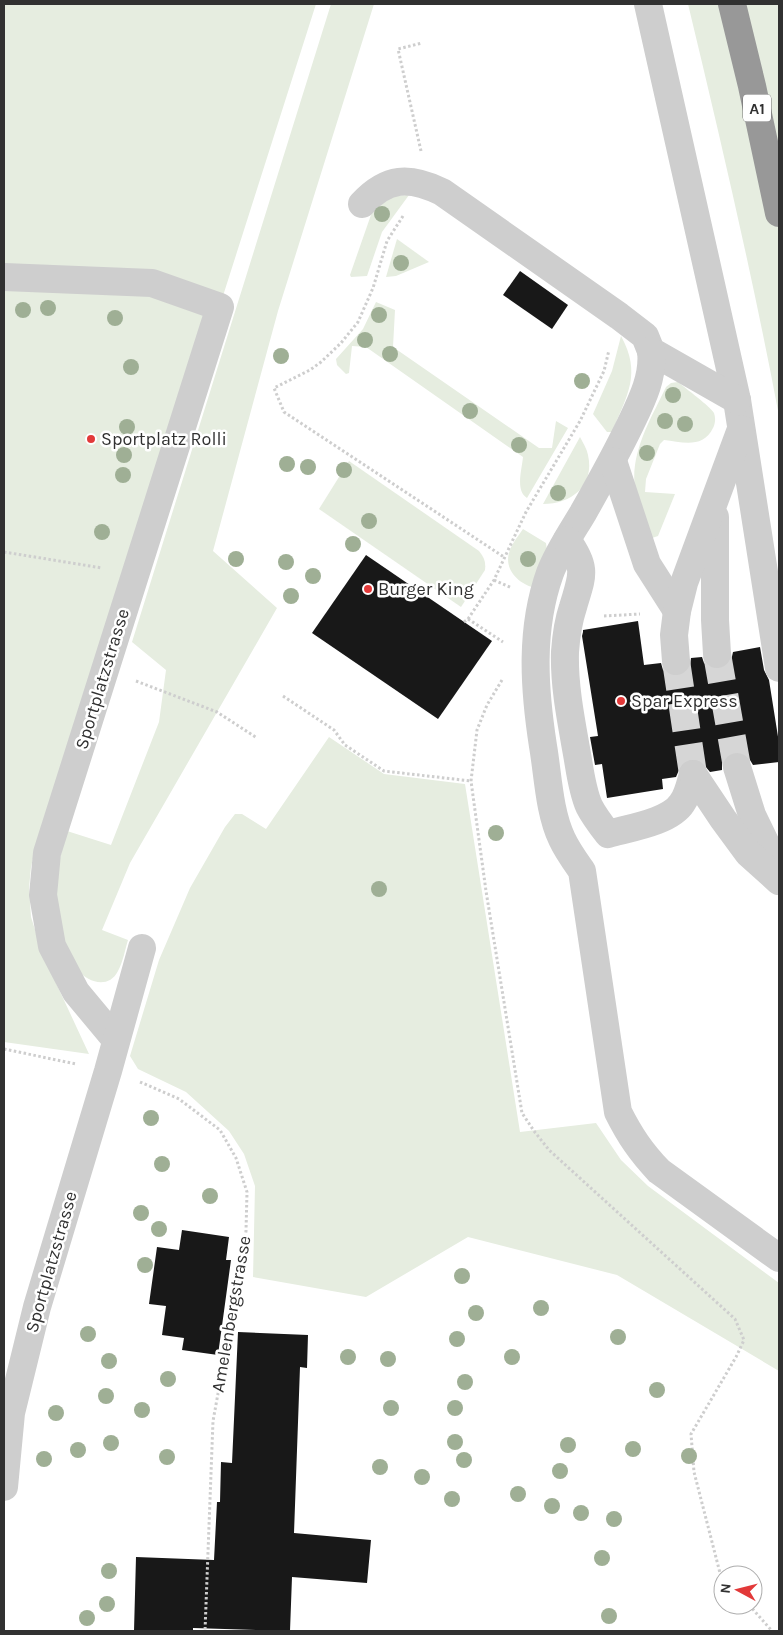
<svg xmlns="http://www.w3.org/2000/svg" width="783" height="1635" viewBox="0 0 783 1635" font-family="Karla,sans-serif">
<style>
.green{fill:#e6ede0}
.building{fill:#181818}
.lines{fill:none;stroke-linecap:round;stroke-linejoin:round}
.minor-tunnel{stroke:#d6d6d6;stroke-width:28;stroke-dasharray:28 14;stroke-linecap:butt}
.path{stroke:#cecece;stroke-width:3;stroke-dasharray:2.5 2.5;stroke-linecap:butt}
.minor{stroke:#cecece;stroke-width:28}
.highway{stroke:#989898;stroke-width:28}
.tree{fill:#9faf95}
.poi-dot{fill:#e23939;stroke:#fff;stroke-width:2}
.labels{text-anchor:middle;stroke-width:5;stroke-linejoin:round;paint-order:stroke}
.shield{fill:#fff;stroke:#6f6f6f;stroke-width:1}
.shield-label{font-size:16px;font-weight:bold;fill:#313131}
.poi-label{font-size:18px;fill:#313131;stroke:#fff;text-anchor:start}
.street-label{font-size:18px;fill:#313131;stroke:#fff}
</style>
<rect width="100%" height="100%" fill="#fff"/>
<g class="green">
<polygon points="4,4 316,4 135,572 36,846 31,867 29,888 31,917 43,955 89,1054 4,1042"/>
<path d="M331 4H374L278 311 213 551 277 608 130 863 102 930 128 940C125 950 123 962 118 971 109 989 88 983 78 970 71 955 63 939 58 923 50 892 59 861 67 831L111 845 159 722 166 670 132 642Z"/>
<path d="M688 4H779V416C753 278 721 141 688 4Z"/>
<polygon points="409,195 382,232 367,276 351,277 350,275 372,212 392,196"/>
<polygon points="397,239 429,262 396,276 386,277"/>
<path d="M376 302 395 310 393 347 539 448H552L556 421 568 428 527 498C515 491 522 469 523 457L366 347 352 346 349 373 346 374 337 365 336 359 363 329Z"/>
<path d="M621 336C642 374 627 395 612 432H607L593 414 612 371Z"/>
<path d="M678 382C685 388 711 407 714 413 716 419 715 424 713 428 703 449 682 442 664 440L660 444 646 479 645 492 675 494 658 536 652 538C647 525 640 511 637 498 626 458 650 421 666 387L671 383Z"/>
<path d="M580 437C583 443 587 449 588 455 595 486 571 504 543 504Z"/>
<path d="M349 461 479 551C484 557 486 562 485 570L461 607 319 509Z"/>
<path d="M523 529 546 543 547 551 532 587C516 582 503 567 510 550 513 542 519 535 523 529Z"/>
<polygon points="329,737 384,774 465,784 520,1132 596,1123 621,1160 648,1186 779,1283 779,1371 617,1275 468,1237 366,1297 253,1277 255,1186 244,1154 229,1131 186,1092 138,1069 130,1056 159,960 190,888 225,827 235,814 242,814 266,829"/>
</g>
<g class="building">
<polygon points="520,271 568,305 552,329 503,295"/>
<polygon points="366,555 492,641 438,719 312,633"/>
<polygon points="638,621 644,665 661,663 663,670 670,675 678,676 685,674 690,667 691,658 702,657 704,663 710,668 718,670 725,667 731,661 733,652 760,647 764,670 769,680 779,743 779,762 753,765 747,755 740,752 733,752 725,757 722,763 722,770 710,772 700,760 690,759 682,763 676,777 662,779 663,789 607,798 602,764 595,765 590,737 598,736 582,636 583,632 583,630"/>
<polygon points="182,1230 229,1237 226,1260 231,1260 218,1355 182,1350 184,1338 162,1335 166,1306 149,1304 157,1247 179,1250"/>
<polygon points="238,1332 308,1335 307,1368 300,1367 294,1533 371,1540 367,1583 292,1577 290,1631 193,1628 193,1631 134,1631 136,1557 214,1560 217,1502 220,1502 221,1462 232,1463"/>
</g>
<g class="lines">
<g class="minor-tunnel">
<polyline points="717,654 737,767"/>
<polyline points="676,661 693,774"/>
</g>
<g class="path">
<polyline points="421,151 398,49 422,43"/>
<polyline points="403,216 387,241 373,288 358,322 341,343 321,362 310,370 274,388 284,412 504,557"/>
<polyline points="4,552 102,568"/>
<polyline points="494,580 512,588"/>
<polyline points="604,616 640,614"/>
<polyline points="468,619 503,642"/>
<polyline points="464,622 468,619 494,580 526,512 580,421 604,371 609,350"/>
<polyline points="502,680 487,705 477,730 471,781 486,891 522,1113 534,1131 549,1150 735,1319 744,1340 736,1357 691,1434 694,1472 720,1573 723,1576"/>
<polyline points="136,681 217,712 257,738"/>
<polyline points="283,696 334,730 345,745 384,771 471,781"/>
<polyline points="4,1049 76,1064"/>
<polyline points="140,1082 179,1099 220,1130 236,1158 247,1192 246,1231 240,1273 213,1421 205,1631"/>
<polyline points="749,1605 772,1631"/>
</g>
<g class="minor">
<polyline points="648,4 737,400 779,668"/>
<path d="M362 204C387 177 409 176 442 192L619 316 645 336 651 351 737 400"/>
<polyline points="4,277 152,283 220,307 47,853 43,895 52,946 76,992 116,1040"/>
<path d="M651 351C654 376 642 400 631 423 616 454 600 483 583 513 571 533 558 552 550 573 530 629 534 688 543 746 548 775 549 812 562 839 567 850 575 861 582 871L618 1112C630 1136 641 1152 659 1171L779 1258"/>
<polyline points="613,461 647,564 677,611"/>
<polyline points="715,517 715,620 717,654"/>
<path d="M567 540C588 569 582 576 573 607 568 622 566 637 565 652 564 686 571 720 577 754 580 771 582 790 589 806 594 816 601 825 608 834 629 828 670 822 682 803 688 795 690 784 693 774"/>
<polyline points="676,661 674,635 677,611 684,583 741,429"/>
<polyline points="737,767 752,815 779,871"/>
<polyline points="693,774 723,819 748,853 779,881"/>
<polyline points="4,1487 11,1413 37,1307 108,1071 142,948"/>
</g>
<polyline class="highway" points="732,4 752,86 779,213"/>
</g>
<g class="tree">
<circle cx="382" cy="214" r="8"/>
<circle cx="401" cy="263" r="8"/>
<circle cx="48" cy="308" r="8"/>
<circle cx="23" cy="310" r="8"/>
<circle cx="379" cy="315" r="8"/>
<circle cx="115" cy="318" r="8"/>
<circle cx="365" cy="340" r="8"/>
<circle cx="390" cy="354" r="8"/>
<circle cx="281" cy="356" r="8"/>
<circle cx="131" cy="367" r="8"/>
<circle cx="582" cy="381" r="8"/>
<circle cx="673" cy="395" r="8"/>
<circle cx="470" cy="411" r="8"/>
<circle cx="665" cy="421" r="8"/>
<circle cx="685" cy="424" r="8"/>
<circle cx="127" cy="427" r="8"/>
<circle cx="519" cy="445" r="8"/>
<circle cx="647" cy="453" r="8"/>
<circle cx="124" cy="455" r="8"/>
<circle cx="287" cy="464" r="8"/>
<circle cx="308" cy="467" r="8"/>
<circle cx="344" cy="470" r="8"/>
<circle cx="123" cy="475" r="8"/>
<circle cx="558" cy="493" r="8"/>
<circle cx="369" cy="521" r="8"/>
<circle cx="102" cy="532" r="8"/>
<circle cx="353" cy="544" r="8"/>
<circle cx="236" cy="559" r="8"/>
<circle cx="528" cy="559" r="8"/>
<circle cx="286" cy="562" r="8"/>
<circle cx="313" cy="576" r="8"/>
<circle cx="291" cy="596" r="8"/>
<circle cx="496" cy="833" r="8"/>
<circle cx="379" cy="889" r="8"/>
<circle cx="151" cy="1118" r="8"/>
<circle cx="162" cy="1164" r="8"/>
<circle cx="210" cy="1196" r="8"/>
<circle cx="141" cy="1213" r="8"/>
<circle cx="159" cy="1229" r="8"/>
<circle cx="145" cy="1265" r="8"/>
<circle cx="462" cy="1276" r="8"/>
<circle cx="541" cy="1308" r="8"/>
<circle cx="476" cy="1313" r="8"/>
<circle cx="88" cy="1334" r="8"/>
<circle cx="618" cy="1337" r="8"/>
<circle cx="457" cy="1339" r="8"/>
<circle cx="348" cy="1357" r="8"/>
<circle cx="512" cy="1357" r="8"/>
<circle cx="388" cy="1359" r="8"/>
<circle cx="109" cy="1361" r="8"/>
<circle cx="168" cy="1379" r="8"/>
<circle cx="465" cy="1382" r="8"/>
<circle cx="657" cy="1390" r="8"/>
<circle cx="106" cy="1396" r="8"/>
<circle cx="391" cy="1408" r="8"/>
<circle cx="455" cy="1408" r="8"/>
<circle cx="142" cy="1410" r="8"/>
<circle cx="56" cy="1413" r="8"/>
<circle cx="455" cy="1442" r="8"/>
<circle cx="111" cy="1443" r="8"/>
<circle cx="568" cy="1445" r="8"/>
<circle cx="633" cy="1449" r="8"/>
<circle cx="78" cy="1450" r="8"/>
<circle cx="689" cy="1456" r="8"/>
<circle cx="167" cy="1457" r="8"/>
<circle cx="44" cy="1459" r="8"/>
<circle cx="464" cy="1460" r="8"/>
<circle cx="380" cy="1467" r="8"/>
<circle cx="560" cy="1471" r="8"/>
<circle cx="422" cy="1477" r="8"/>
<circle cx="518" cy="1494" r="8"/>
<circle cx="452" cy="1499" r="8"/>
<circle cx="552" cy="1506" r="8"/>
<circle cx="581" cy="1513" r="8"/>
<circle cx="614" cy="1519" r="8"/>
<circle cx="602" cy="1558" r="8"/>
<circle cx="109" cy="1571" r="8"/>
<circle cx="107" cy="1604" r="8"/>
<circle cx="609" cy="1616" r="8"/>
<circle cx="87" cy="1618" r="8"/>
</g>
<g class="poi-dot">
<circle cx="91" cy="439" r="5"/>
<circle cx="368" cy="589" r="5"/>
<circle cx="621" cy="701" r="5"/>
</g>
<g class="labels">
<rect class="shield" x="743" y="94.5" width="28" height="27" rx="4"/>
<g class="shield-label">
<text x="757" y="114">A1</text>
</g>
<g class="poi-label">
<text x="101" y="445">Sportplatz Rolli</text>
<text x="378" y="595">Burger King</text>
<text x="631" y="707">Spar Express</text>
</g>
<g class="street-label">
<text transform="translate(102 679) rotate(-73)" y="6">Sportplatzstrasse</text>
<text transform="translate(51 1262) rotate(-74)" y="6">Sportplatzstrasse</text>
<text transform="translate(231 1314) rotate(-80)" y="6">Amelenbergstrasse</text>
</g>
</g>
<rect width="783" height="1635" fill="none" stroke="#313131" stroke-width="10"/>
<g transform="translate(738 1590) rotate(277)"><circle r="24" fill="#ffffff" stroke="#adadad"/>
<path d="M0-4L9 19L0 12L-9 19Z" fill="#e23939"/>
<text y="-8" font-size="14" font-weight="bold" text-anchor="middle" fill="#313131">N</text>
</g>
</svg>
